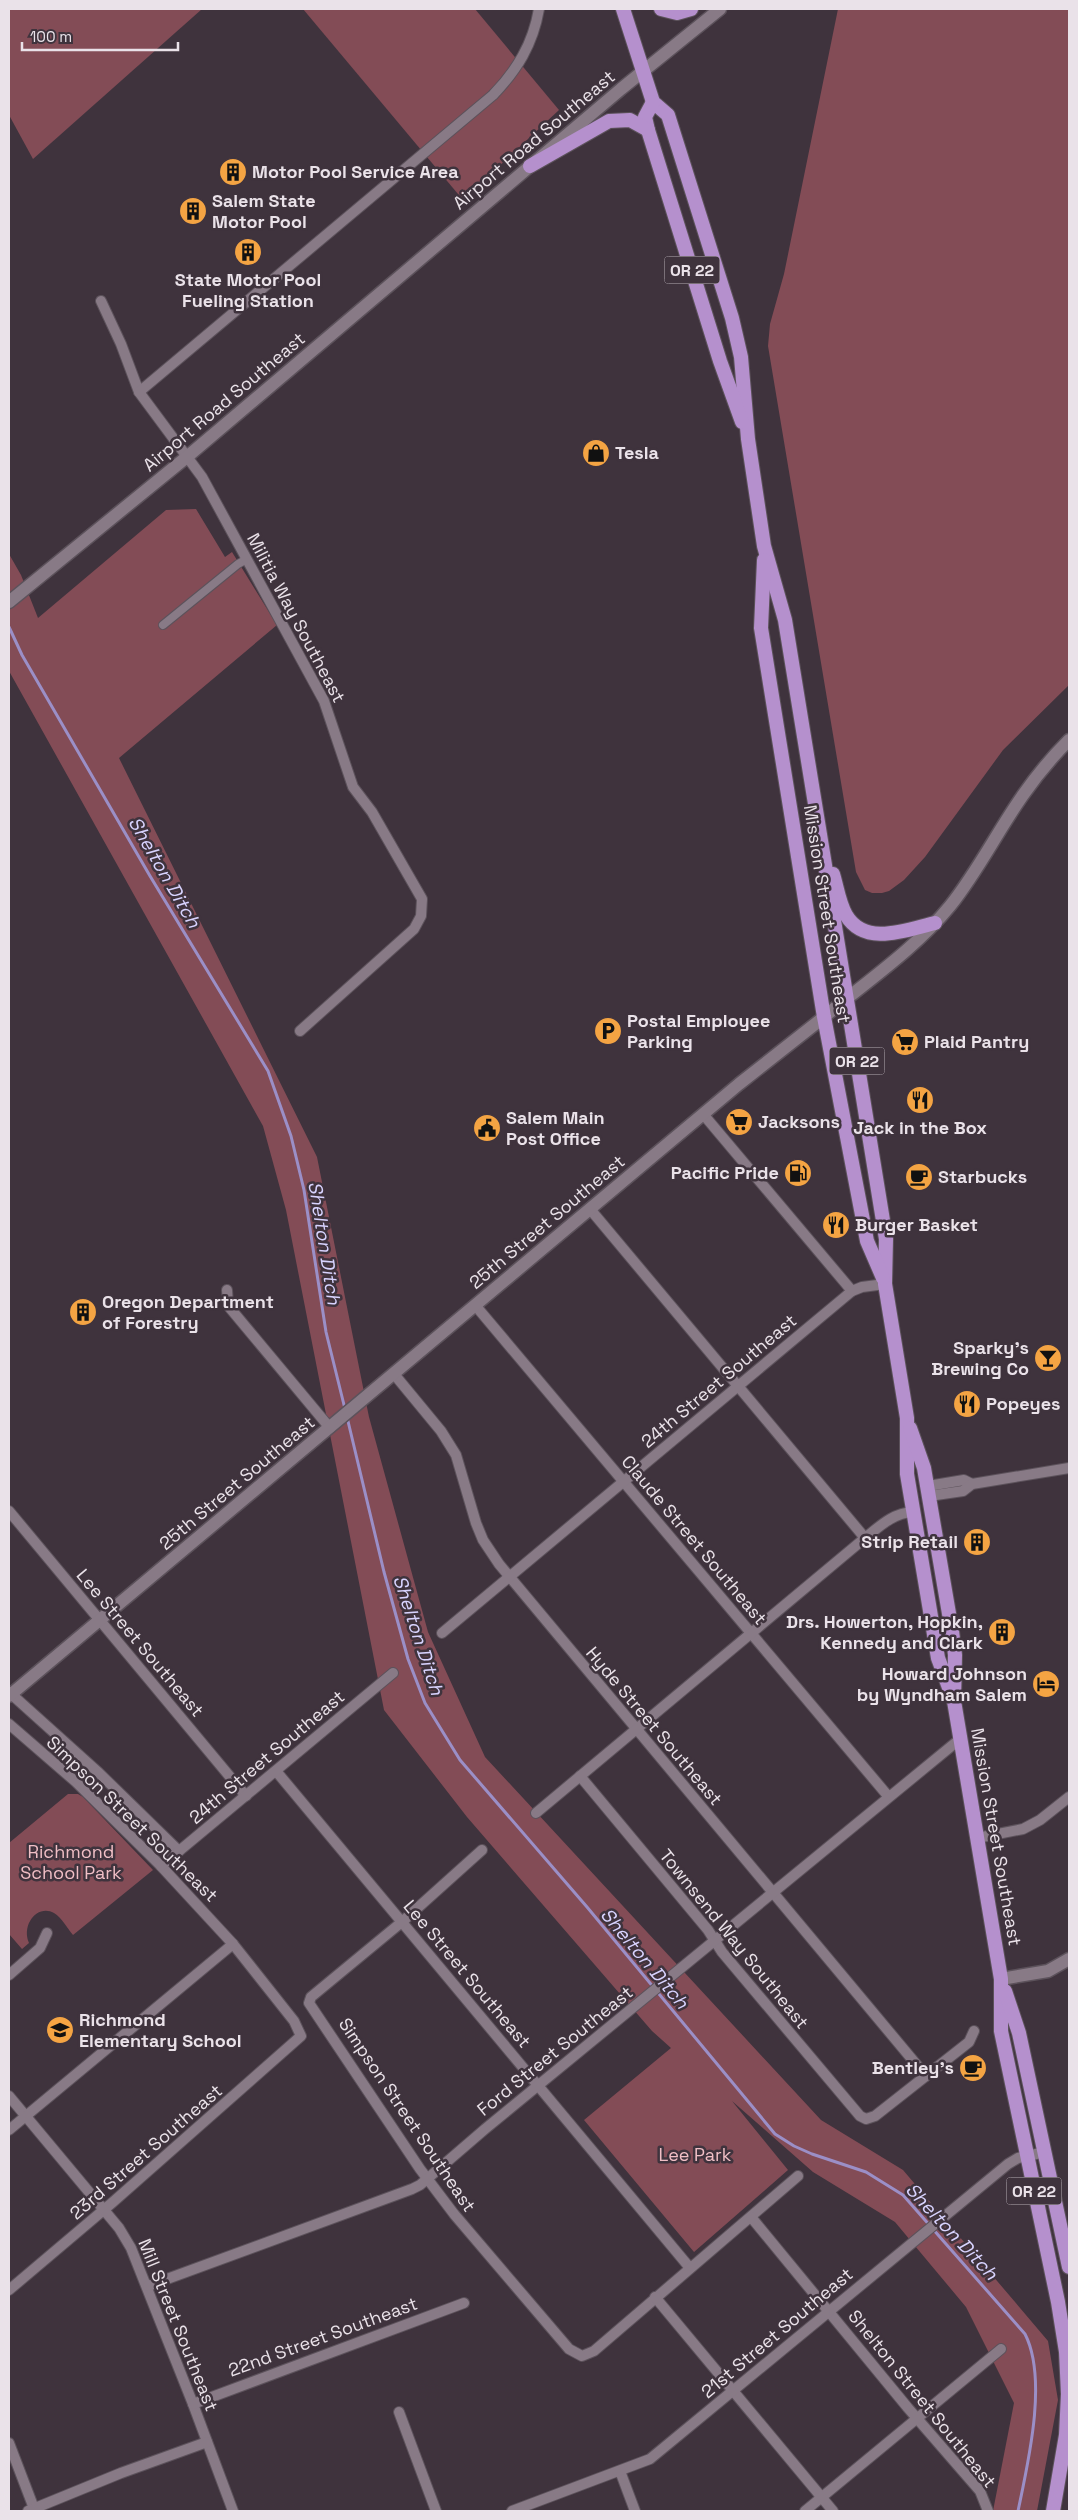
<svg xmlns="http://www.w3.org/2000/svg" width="1078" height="2520" viewBox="0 0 1078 2520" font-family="'Space Grotesk',sans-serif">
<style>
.green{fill:#834c56}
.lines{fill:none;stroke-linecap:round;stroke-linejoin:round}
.stream{stroke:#9b8fc7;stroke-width:3}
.pedestrian-casing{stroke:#5c525b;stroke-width:10}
.minor-casing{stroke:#5c525b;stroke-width:12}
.tertiary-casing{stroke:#5c525b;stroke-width:15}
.secondary-casing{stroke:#5c525b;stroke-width:15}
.trunk-casing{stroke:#5c525b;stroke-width:16}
.pedestrian{stroke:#887a86;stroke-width:8}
.minor{stroke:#887a86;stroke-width:10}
.tertiary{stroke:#887a86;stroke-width:12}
.secondary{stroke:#887a86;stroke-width:12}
.trunk{stroke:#b590cd;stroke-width:14}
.labels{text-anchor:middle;stroke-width:5;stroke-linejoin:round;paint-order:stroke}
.shield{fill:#3f333d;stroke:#b7aeb5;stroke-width:1}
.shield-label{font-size:16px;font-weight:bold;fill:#eae2e9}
.street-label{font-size:18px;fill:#eae2e9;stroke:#3f333d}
.poi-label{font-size:18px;font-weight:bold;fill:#eae2e9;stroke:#3f333d;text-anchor:start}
.park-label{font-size:18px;fill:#f1bfc6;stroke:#3f333d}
.water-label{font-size:19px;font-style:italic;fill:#d8d3fe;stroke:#3f333d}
</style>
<rect width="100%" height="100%" fill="#3f333d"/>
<g class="green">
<polygon points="9,9 202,9 33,159 9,115"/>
<polygon points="303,9 475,9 559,110 463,200"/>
<polygon points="838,9 1069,9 1069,685 1003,750 925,857 904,880 889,891 882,893 872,893 865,890 856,872 768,346 770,324 784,274"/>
<polygon points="196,509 225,557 232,552 277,625 119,758 317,1157 369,1417 428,1632 485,1757 821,2120 903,2170 1048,2341 1058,2400 1037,2511 993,2511 1014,2403 966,2307 895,2222 813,2172 732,2101 788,2170 694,2252 584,2120 671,2048 652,2031 467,1817 384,1710 286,1210 263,1126 9,671 9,554 21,575 38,618 166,510"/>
<path d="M68 1794H78L83 1797 153 1870 73 1935C67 1928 62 1918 54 1913 38 1904 21 1924 29 1943L22 1949 9 1934V1843Z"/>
</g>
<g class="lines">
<g class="stream">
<polyline points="9,627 22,655 150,876 268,1071 291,1136 304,1190 326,1332 345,1409"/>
<path d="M347 1417 384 1572 408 1659 425 1703 460 1760 587 1907 775 2134 794 2146 812 2154 866 2172 903 2195 1025 2334C1048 2379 1028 2463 1018 2511"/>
</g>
<g class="pedestrian-casing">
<polyline id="pedestrian" points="163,625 238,564 247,559"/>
</g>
<g class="minor-casing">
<g id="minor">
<polyline points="101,301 121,344 139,392 202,477 324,701 353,787 372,812 422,899 421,916 414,929 300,1031"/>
<path d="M139 392 493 95C517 70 533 44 539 9"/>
<polyline points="703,1114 852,1291"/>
<polyline points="590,1209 865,1538"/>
<polyline points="227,1290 228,1304 230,1308 330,1428"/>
<polyline points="475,1305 888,1796"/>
<polyline points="394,1374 441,1431 456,1455 476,1523 483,1540 499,1564 926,2076"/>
<polyline points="928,1486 964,1480 972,1484"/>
<polyline points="929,1496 963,1491 972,1484 1069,1468"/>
<polyline points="9,1511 246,1796"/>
<polyline points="442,1633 852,1291 862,1287 885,1284"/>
<polyline points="9,1692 99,1773 179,1851"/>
<polyline points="9,1724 76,1782 161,1866 233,1944 294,2021 301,2036 113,2202 9,2290"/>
<polyline points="276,1771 690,2268"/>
<polyline points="580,1776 708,1930 722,1952 860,2116 866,2119 875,2116 969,2042 974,2031"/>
<path d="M536 1813 865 1538C880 1526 893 1513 913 1512"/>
<polyline points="977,1838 1023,1829 1040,1820 1069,1797"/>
<polyline points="482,1850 403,1921 311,1997 309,2003 420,2169 454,2214 569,2349 582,2356 594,2351 798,2176"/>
<polyline points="161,1866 393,1673"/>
<polyline points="9,1975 40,1948 47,1933"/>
<polyline points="9,2096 119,2228 131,2248 193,2404 233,2511"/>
<polyline points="9,2130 233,1944"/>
<polyline points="751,2217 908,2408 980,2491 988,2511"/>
<polyline points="148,2286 412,2189 420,2185 485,2129 960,1739"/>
<polyline points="655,2297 833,2511"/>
<polyline points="193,2404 464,2303"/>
<polyline points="399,2412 436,2511"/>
<polyline points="9,2443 35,2511"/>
<polyline points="620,2471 635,2511"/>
<polyline points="28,2511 121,2473 207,2442"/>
<polyline points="512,2511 650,2459 1008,2164 1018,2158 1045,2152"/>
<polyline points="805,2511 1001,2349"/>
</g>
</g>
<g class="tertiary-casing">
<g id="tertiary">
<polyline points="9,1696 739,1084 824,1017"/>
<polyline points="1001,1979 1048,1971 1069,1959"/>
</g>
</g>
<g class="secondary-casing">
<g id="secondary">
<polyline points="9,602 188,456 621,89 720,9"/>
<path d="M824 1017C866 982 915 949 950 906 978 871 997 832 1023 795 1037 775 1052 757 1069 740"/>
</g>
</g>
<g class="trunk-casing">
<g id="trunk">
<polyline points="623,9 653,102 668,115 732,318 741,357 748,439 764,546 785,620 886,1239 885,1284 907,1418 907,1474 938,1658 954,1701"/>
<polyline points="661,9 677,13 691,9"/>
<polyline points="653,102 645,117 648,130 720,361 742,422"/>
<polyline points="530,166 609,121 630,120 648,130"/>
<polyline points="764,560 761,628 824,1017 867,1241 883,1278"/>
<path d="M833 874C837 887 839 903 846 915 865 947 906 930 935 923"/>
<polyline points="910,1428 924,1468 952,1631 955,1655 954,1701 1001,1979 1001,2031 1058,2302 1066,2352 1068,2394 1066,2435 1053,2511"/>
<polyline points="1005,1991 1019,2033 1069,2267"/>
</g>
</g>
<use href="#pedestrian" class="pedestrian"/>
<use href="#minor" class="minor"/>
<use href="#tertiary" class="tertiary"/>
<use href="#secondary" class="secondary"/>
<use href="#trunk" class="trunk"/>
</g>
<defs>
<g id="building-disc" transform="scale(1.4375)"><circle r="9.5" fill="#f4a443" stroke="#3f333d"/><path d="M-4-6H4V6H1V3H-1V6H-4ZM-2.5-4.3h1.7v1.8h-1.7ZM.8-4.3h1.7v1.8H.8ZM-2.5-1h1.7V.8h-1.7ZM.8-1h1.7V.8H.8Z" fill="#111"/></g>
<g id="shop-disc" transform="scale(1.4375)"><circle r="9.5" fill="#f4a443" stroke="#3f333d"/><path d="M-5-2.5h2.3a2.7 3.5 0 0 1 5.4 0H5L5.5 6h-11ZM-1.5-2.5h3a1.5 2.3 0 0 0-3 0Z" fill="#111"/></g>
<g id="parking-disc" transform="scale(1.4375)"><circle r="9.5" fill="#f4a443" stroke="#3f333d"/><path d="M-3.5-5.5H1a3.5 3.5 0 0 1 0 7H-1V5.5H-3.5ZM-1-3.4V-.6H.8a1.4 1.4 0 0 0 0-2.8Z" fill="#111"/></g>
<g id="supermarket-disc" transform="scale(1.4375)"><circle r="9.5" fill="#f4a443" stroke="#3f333d"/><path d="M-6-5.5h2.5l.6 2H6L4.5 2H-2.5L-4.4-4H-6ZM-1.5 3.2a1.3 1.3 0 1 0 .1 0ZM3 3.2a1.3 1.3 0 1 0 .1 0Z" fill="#111"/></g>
<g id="restaurant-disc" transform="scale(1.4375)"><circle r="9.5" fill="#f4a443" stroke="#3f333d"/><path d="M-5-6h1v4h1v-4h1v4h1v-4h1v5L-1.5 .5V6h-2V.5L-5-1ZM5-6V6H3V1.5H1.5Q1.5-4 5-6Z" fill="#111"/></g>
<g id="civic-disc" transform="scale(1.4375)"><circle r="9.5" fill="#f4a443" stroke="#3f333d"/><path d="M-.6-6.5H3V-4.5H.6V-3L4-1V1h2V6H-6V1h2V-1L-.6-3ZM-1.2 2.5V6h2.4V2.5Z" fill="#111"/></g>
<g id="fuel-disc" transform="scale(1.4375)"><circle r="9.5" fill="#f4a443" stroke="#3f333d"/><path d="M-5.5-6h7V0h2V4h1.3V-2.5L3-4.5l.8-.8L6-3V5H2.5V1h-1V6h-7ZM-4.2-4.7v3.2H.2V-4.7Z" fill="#111"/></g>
<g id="cafe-disc" transform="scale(1.4375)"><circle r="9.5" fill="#f4a443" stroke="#3f333d"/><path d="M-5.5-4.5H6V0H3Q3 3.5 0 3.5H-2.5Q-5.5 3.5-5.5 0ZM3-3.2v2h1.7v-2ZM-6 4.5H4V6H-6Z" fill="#111"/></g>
<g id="bar-disc" transform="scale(1.4375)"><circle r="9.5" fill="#f4a443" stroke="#3f333d"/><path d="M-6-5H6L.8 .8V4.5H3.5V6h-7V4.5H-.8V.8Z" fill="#111"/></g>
<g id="hotel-disc" transform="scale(1.4375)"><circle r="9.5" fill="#f4a443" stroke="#3f333d"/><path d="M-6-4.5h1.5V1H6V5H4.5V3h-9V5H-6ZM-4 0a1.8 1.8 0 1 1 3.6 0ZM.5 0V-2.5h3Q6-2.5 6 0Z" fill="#111"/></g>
<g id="school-disc" transform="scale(1.4375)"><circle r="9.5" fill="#f4a443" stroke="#3f333d"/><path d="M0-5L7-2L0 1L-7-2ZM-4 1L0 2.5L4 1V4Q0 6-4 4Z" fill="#111"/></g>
</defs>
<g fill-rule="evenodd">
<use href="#building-disc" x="233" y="172"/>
<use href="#building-disc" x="193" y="211"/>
<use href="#building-disc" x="248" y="252"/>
<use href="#shop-disc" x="596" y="453"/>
<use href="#parking-disc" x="608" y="1031"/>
<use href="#supermarket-disc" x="905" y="1042"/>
<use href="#restaurant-disc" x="920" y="1100"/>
<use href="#supermarket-disc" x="739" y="1122"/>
<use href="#civic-disc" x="487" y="1128"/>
<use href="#fuel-disc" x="798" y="1173"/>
<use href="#cafe-disc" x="919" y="1177"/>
<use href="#restaurant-disc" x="836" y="1225"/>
<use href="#building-disc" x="83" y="1312"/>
<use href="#bar-disc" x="1048" y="1358"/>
<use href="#restaurant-disc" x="967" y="1404"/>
<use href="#building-disc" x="977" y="1542"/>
<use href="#building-disc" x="1002" y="1632"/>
<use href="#hotel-disc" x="1046" y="1684"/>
<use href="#school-disc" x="60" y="2030"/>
<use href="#cafe-disc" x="973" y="2068"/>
</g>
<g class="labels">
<g class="shield">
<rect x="664.5" y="256.5" width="55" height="27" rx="4"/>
<rect x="829.5" y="1047.5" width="55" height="27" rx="4"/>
<rect x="1006.5" y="2177.5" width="55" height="27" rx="4"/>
</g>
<g class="shield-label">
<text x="692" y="276">OR 22</text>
<text x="857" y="1067">OR 22</text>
<text x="1034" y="2197">OR 22</text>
</g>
<g class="street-label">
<text transform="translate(534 140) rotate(-40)" y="6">Airport Road Southeast</text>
<text transform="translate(224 402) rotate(-40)" y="6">Airport Road Southeast</text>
<text transform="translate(296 618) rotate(62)" y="6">Militia Way Southeast</text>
<text transform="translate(827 914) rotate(81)" y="6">Mission Street Southeast</text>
<text transform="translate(547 1222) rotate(-40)" y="6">25th Street Southeast</text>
<text transform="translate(719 1381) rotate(-40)" y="6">24th Street Southeast</text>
<text transform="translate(237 1483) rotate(-40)" y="6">25th Street Southeast</text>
<text transform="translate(694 1540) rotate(50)" y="6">Claude Street Southeast</text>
<text transform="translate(140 1643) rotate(50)" y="6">Lee Street Southeast</text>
<text transform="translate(654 1726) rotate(50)" y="6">Hyde Street Southeast</text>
<text transform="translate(267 1757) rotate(-40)" y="6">24th Street Southeast</text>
<text transform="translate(132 1819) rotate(44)" y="6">Simpson Street Southeast</text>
<text transform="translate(996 1837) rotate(80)" y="6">Mission Street Southeast</text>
<text transform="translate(734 1939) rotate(51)" y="6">Townsend Way Southeast</text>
<text transform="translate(467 1974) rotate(50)" y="6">Lee Street Southeast</text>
<text transform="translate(555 2051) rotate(-39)" y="6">Ford Street Southeast</text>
<text transform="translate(407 2115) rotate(56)" y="6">Simpson Street Southeast</text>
<text transform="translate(146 2152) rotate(-41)" y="6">23rd Street Southeast</text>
<text transform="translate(178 2325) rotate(68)" y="6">Mill Street Southeast</text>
<text transform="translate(777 2333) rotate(-40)" y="6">21st Street Southeast</text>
<text transform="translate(323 2337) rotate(-20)" y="6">22nd Street Southeast</text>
<text transform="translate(922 2399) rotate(51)" y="6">Shelton Street Southeast</text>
</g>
<g class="poi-label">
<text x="252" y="178">Motor Pool Service Area</text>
<text x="212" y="207">Salem State<tspan x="212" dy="21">Motor Pool</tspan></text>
<text x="248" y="286" text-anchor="middle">State Motor Pool<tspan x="248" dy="21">Fueling Station</tspan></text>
<text x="615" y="459">Tesla</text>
<text x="627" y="1027">Postal Employee<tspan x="627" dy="21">Parking</tspan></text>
<text x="924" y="1048">Plaid Pantry</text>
<text x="506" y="1124">Salem Main<tspan x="506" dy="21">Post Office</tspan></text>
<text x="758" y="1128">Jacksons</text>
<text x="920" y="1134" text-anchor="middle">Jack in the Box</text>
<text x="779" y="1179" text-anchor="end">Pacific Pride</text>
<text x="938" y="1183">Starbucks</text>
<text x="855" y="1231">Burger Basket</text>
<text x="102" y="1308">Oregon Department<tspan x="102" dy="21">of Forestry</tspan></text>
<text x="1029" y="1354" text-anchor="end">Sparky’s<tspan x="1029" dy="21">Brewing Co</tspan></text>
<text x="986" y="1410">Popeyes</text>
<text x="958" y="1548" text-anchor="end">Strip Retail</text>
<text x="983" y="1628" text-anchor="end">Drs. Howerton, Hopkin,<tspan x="983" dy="21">Kennedy and Clark</tspan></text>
<text x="1027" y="1680" text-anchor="end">Howard Johnson<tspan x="1027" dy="21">by Wyndham Salem</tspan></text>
<text x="79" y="2026">Richmond<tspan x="79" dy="21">Elementary School</tspan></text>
<text x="954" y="2074" text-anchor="end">Bentley's</text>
</g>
<g class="park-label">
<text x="71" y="1858">Richmond<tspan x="71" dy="21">School Park</tspan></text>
<text x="695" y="2161">Lee Park</text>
</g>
<g class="water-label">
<text transform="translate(165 872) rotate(60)" y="7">Shelton Ditch</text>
<text transform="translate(325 1243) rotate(81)" y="7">Shelton Ditch</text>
<text transform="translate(419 1635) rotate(72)" y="7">Shelton Ditch</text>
<text transform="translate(645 1958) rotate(50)" y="7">Shelton Ditch</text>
<text transform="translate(952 2231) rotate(47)" y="7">Shelton Ditch</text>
</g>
</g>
<rect width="1078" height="2520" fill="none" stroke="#eae2e9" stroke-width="20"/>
<path d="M22 42v8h156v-8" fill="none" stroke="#eae2e9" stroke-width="2.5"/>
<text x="30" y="42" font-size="15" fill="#eae2e9" stroke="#3f333d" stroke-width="4" paint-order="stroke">100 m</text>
</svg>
